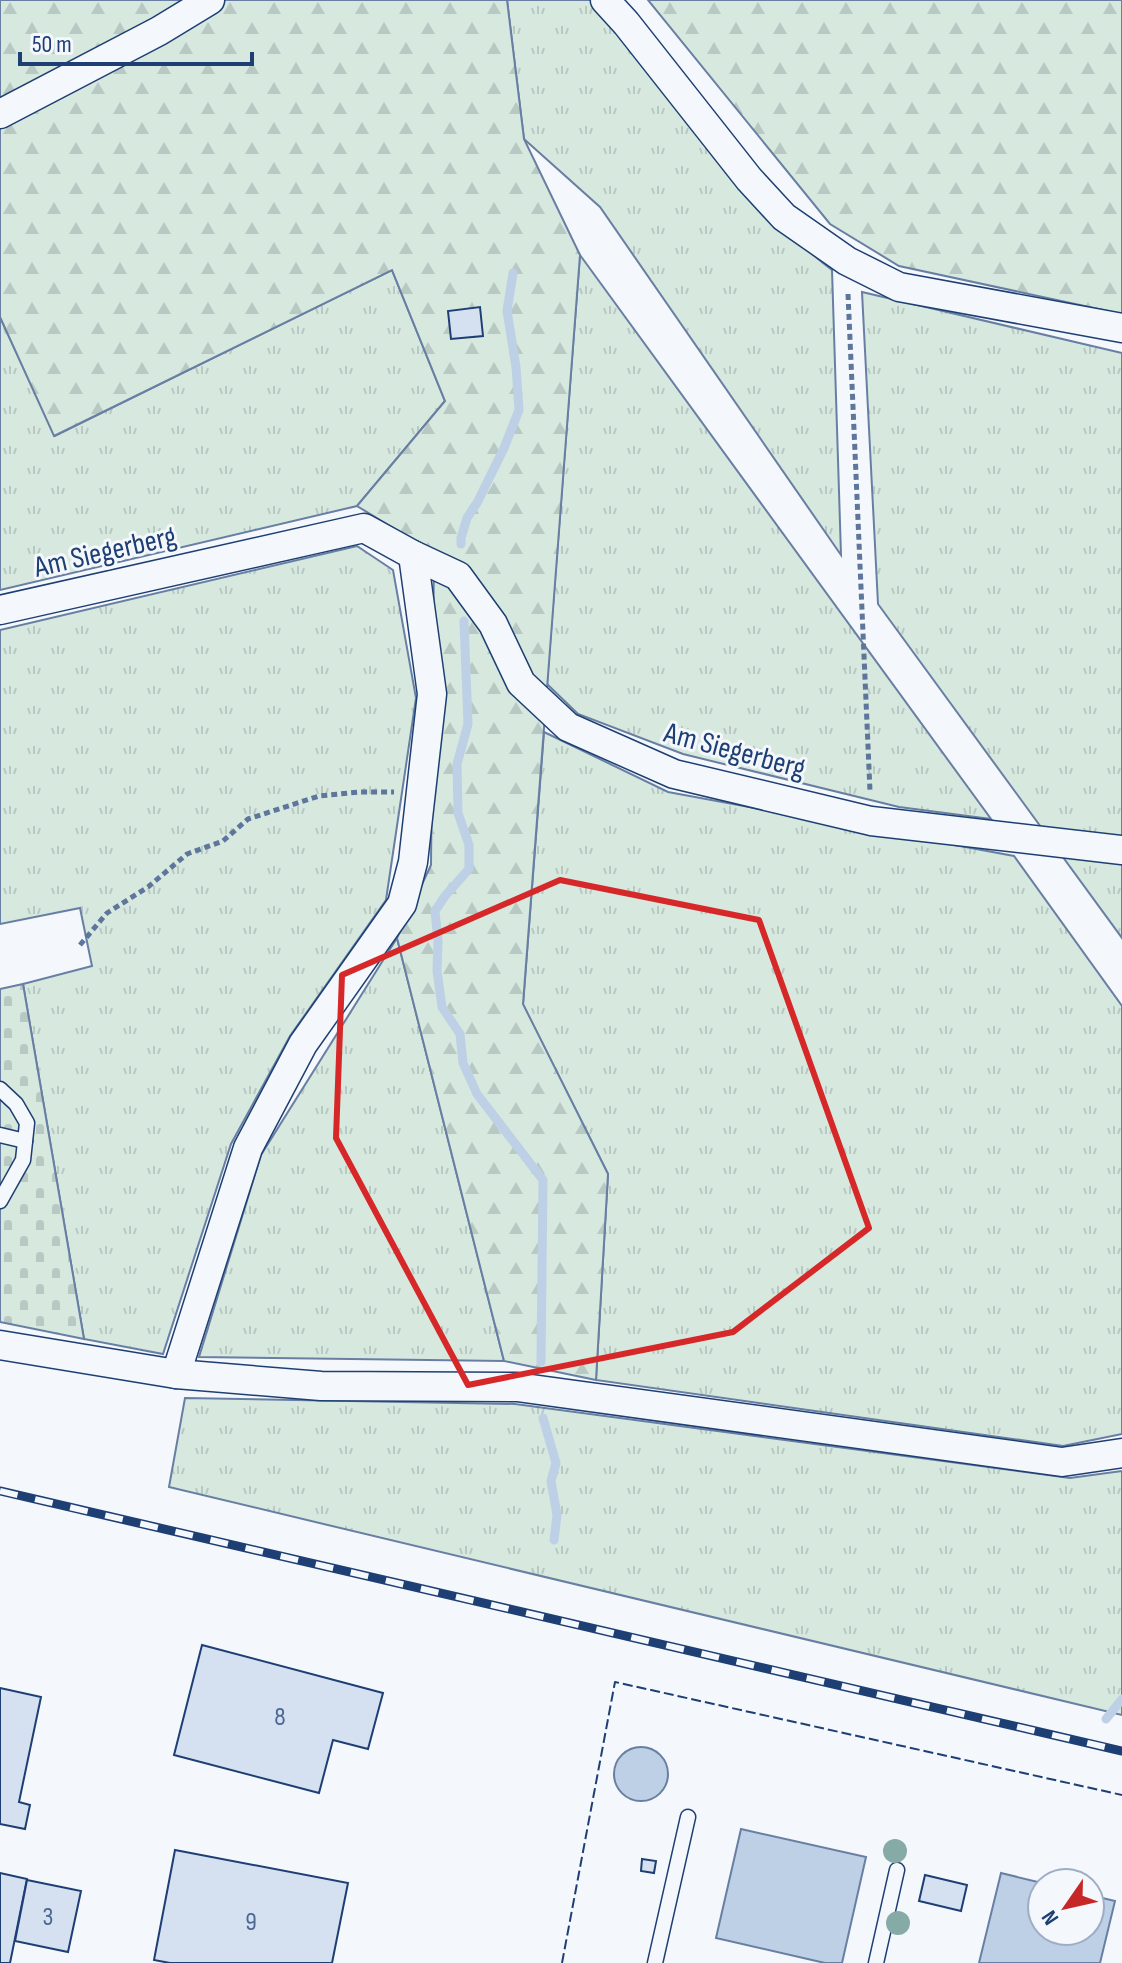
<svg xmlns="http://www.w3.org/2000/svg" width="1122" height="1963" viewBox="0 0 1122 1963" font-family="'Sofia Sans Condensed',sans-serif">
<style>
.grass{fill:url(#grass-tufts);stroke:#687fa3;stroke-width:2}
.forest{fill:url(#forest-firs);stroke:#687fa3;stroke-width:2}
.cemetery{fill:url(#cemetery-stones);stroke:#687fa3;stroke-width:2}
.water{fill:#bed0e5;stroke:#687fa3;stroke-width:2}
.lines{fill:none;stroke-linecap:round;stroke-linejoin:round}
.stream{stroke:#bed0e5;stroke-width:9}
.building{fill:#d5e0f0;stroke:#1d3f73;stroke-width:2}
.lane-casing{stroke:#1d3f73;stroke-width:17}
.street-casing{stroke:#1d3f73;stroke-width:31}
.path{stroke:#5e769c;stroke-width:5;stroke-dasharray:6 4;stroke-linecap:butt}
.lane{stroke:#f4f7fb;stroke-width:14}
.street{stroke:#f4f7fb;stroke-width:28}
.rail-casing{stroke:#1d3f73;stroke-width:9}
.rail{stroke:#f4f7fb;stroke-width:6;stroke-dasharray:18;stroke-linecap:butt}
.fence{stroke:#1d3f73;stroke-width:2;stroke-dasharray:10 4;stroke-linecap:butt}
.tree{fill:#86aba6}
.marked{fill:none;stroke:#d62828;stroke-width:6;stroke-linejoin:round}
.labels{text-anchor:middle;stroke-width:6;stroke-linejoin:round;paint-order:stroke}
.number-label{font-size:26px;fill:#4b6792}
.street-label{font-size:30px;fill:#1d3f73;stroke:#f4f7fb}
</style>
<defs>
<pattern id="grass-tufts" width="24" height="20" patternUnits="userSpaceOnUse" patternTransform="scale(2)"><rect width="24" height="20" fill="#d7e8df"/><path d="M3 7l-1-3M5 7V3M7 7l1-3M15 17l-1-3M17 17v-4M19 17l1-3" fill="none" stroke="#b8c8c3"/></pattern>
<pattern id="forest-firs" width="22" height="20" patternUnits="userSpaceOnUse" patternTransform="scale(2)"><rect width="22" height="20" fill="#d7e8df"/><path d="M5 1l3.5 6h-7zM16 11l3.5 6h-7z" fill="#b8c8c3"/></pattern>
<pattern id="cemetery-stones" width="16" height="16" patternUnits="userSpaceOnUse" patternTransform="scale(2)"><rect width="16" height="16" fill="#d7e8df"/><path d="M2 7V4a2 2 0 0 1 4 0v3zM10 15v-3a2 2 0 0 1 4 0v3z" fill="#b8c8c3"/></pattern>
</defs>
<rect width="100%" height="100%" fill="#f4f7fb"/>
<g class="grass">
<path d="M507 0H596C669 94 737 197 832 270L841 555 600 207 524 139Z"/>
<polygon points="580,255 991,819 899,807 683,754 578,714 547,684"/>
<polygon points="392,270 445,401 357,506 0,590 0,317 55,436"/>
<polygon points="862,292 1122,353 1122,938 878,604"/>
<polygon points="357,546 393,570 416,698 386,900 290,1036 231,1144 163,1354 84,1339 23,984 92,966 80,908 0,924 0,630"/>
<polygon points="544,732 668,792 1014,856 1122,1006 1122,1434 1063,1446 596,1380 608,1174 523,1005"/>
<polygon points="397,938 504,1361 199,1357 261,1155"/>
<polygon points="185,1398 515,1404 1070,1478 1122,1471 1122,1715 169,1487"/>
</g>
<g class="forest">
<polygon points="0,0 507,0 524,139 580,255 523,1004 608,1174 596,1380 504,1361 397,938 431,865 434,553 357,506 445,401 392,270 54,436 0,317"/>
<polygon points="648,0 1122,0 1122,314 899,266 830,224"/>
</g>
<polygon class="cemetery" points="23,984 84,1339 0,1322 0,989"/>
<g class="water">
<circle cx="641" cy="1774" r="27"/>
<polygon points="741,1829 866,1857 842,1963 825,1963 716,1938"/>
<polygon points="1001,1873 1042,1883 1042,1931 1090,1931 1090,1895 1115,1901 1100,1963 979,1963"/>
</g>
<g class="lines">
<g class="stream">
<polyline points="461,544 461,538 467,518 477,503 504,448 519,410 516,367 507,311 513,273"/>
<polyline points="464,621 468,724 457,764 458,813 469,845 469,869 445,896 435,911 438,941 437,971 442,1007 460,1034 463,1063 477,1094 543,1180 541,1362"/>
<polyline points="543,1418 556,1463 551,1481 557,1515 554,1540"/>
<polyline points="1106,1719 1122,1699"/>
</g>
</g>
<g class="building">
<polygon points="480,307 483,336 451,339 448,311"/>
<polygon points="202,1645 383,1693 368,1749 333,1740 319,1793 174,1755"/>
<polygon points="0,1688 41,1697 19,1802 30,1805 25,1829 0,1824"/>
<polygon points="175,1850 348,1883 332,1963 170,1963 154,1960"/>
<polygon points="642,1859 656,1861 654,1873 641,1871"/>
<polygon points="0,1873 27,1879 10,1963 0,1963"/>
<polygon points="925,1875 967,1885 961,1911 919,1901"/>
<polygon points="27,1880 81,1891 68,1952 15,1941"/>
</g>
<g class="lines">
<g class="lane-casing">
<g id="lane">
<polyline points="0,1089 16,1104 27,1123 23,1160 0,1201"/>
<polyline points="0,1135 25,1141"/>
<polyline points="655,1963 688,1817"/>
<polyline points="876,1963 897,1870"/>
</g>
</g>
<g class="street-casing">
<g id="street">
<polyline points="605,0 626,23 749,179 784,217 847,261 899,287 1122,328"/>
<polyline points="0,114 159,31 210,0"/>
<polyline points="0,610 364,528 413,555 458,576 493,624 521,683 568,727 674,774 871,821 1122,850"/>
<polyline points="0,1345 176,1374 321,1386 517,1387 1062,1462 1122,1453"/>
<polyline points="176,1374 248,1148 303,1044 402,904 413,862 432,694 413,555"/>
</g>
</g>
<g class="path">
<polyline points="848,294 870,791"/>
<polyline points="80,945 107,913 148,887 187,854 223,841 248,819 319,796 359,792 394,792"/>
</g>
<use href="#lane" class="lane"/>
<use href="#street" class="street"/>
<g class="rail-casing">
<polyline id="rail" points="0,1491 1122,1751"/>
</g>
<use href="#rail" class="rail"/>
<polyline class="fence" points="562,1963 615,1682 1122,1795"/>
</g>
<g class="tree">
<circle cx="895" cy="1851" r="12"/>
<circle cx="898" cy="1923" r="12"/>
</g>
<path class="marked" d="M560 880 759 920 869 1228 733 1332 468 1385 336 1138 342 975Z"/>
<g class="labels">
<g class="number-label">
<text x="280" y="1725">8</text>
<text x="48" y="1925">3</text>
<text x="251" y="1930">9</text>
</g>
<g class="street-label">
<text transform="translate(105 551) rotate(-13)" y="10">Am Siegerberg</text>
<text transform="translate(735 750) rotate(15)" y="10">Am Siegerberg</text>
</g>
</g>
<g transform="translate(1066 1907) rotate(236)"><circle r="38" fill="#f4f7fb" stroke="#9eadc5" stroke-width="2"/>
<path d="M0-6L14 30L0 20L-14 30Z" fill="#c62828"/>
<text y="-12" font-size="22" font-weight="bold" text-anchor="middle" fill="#1d3f73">N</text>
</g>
<path d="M20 52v12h232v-12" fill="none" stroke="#1d3f73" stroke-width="4"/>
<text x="32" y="52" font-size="24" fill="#1d3f73" stroke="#f4f7fb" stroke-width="6" paint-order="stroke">50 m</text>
</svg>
